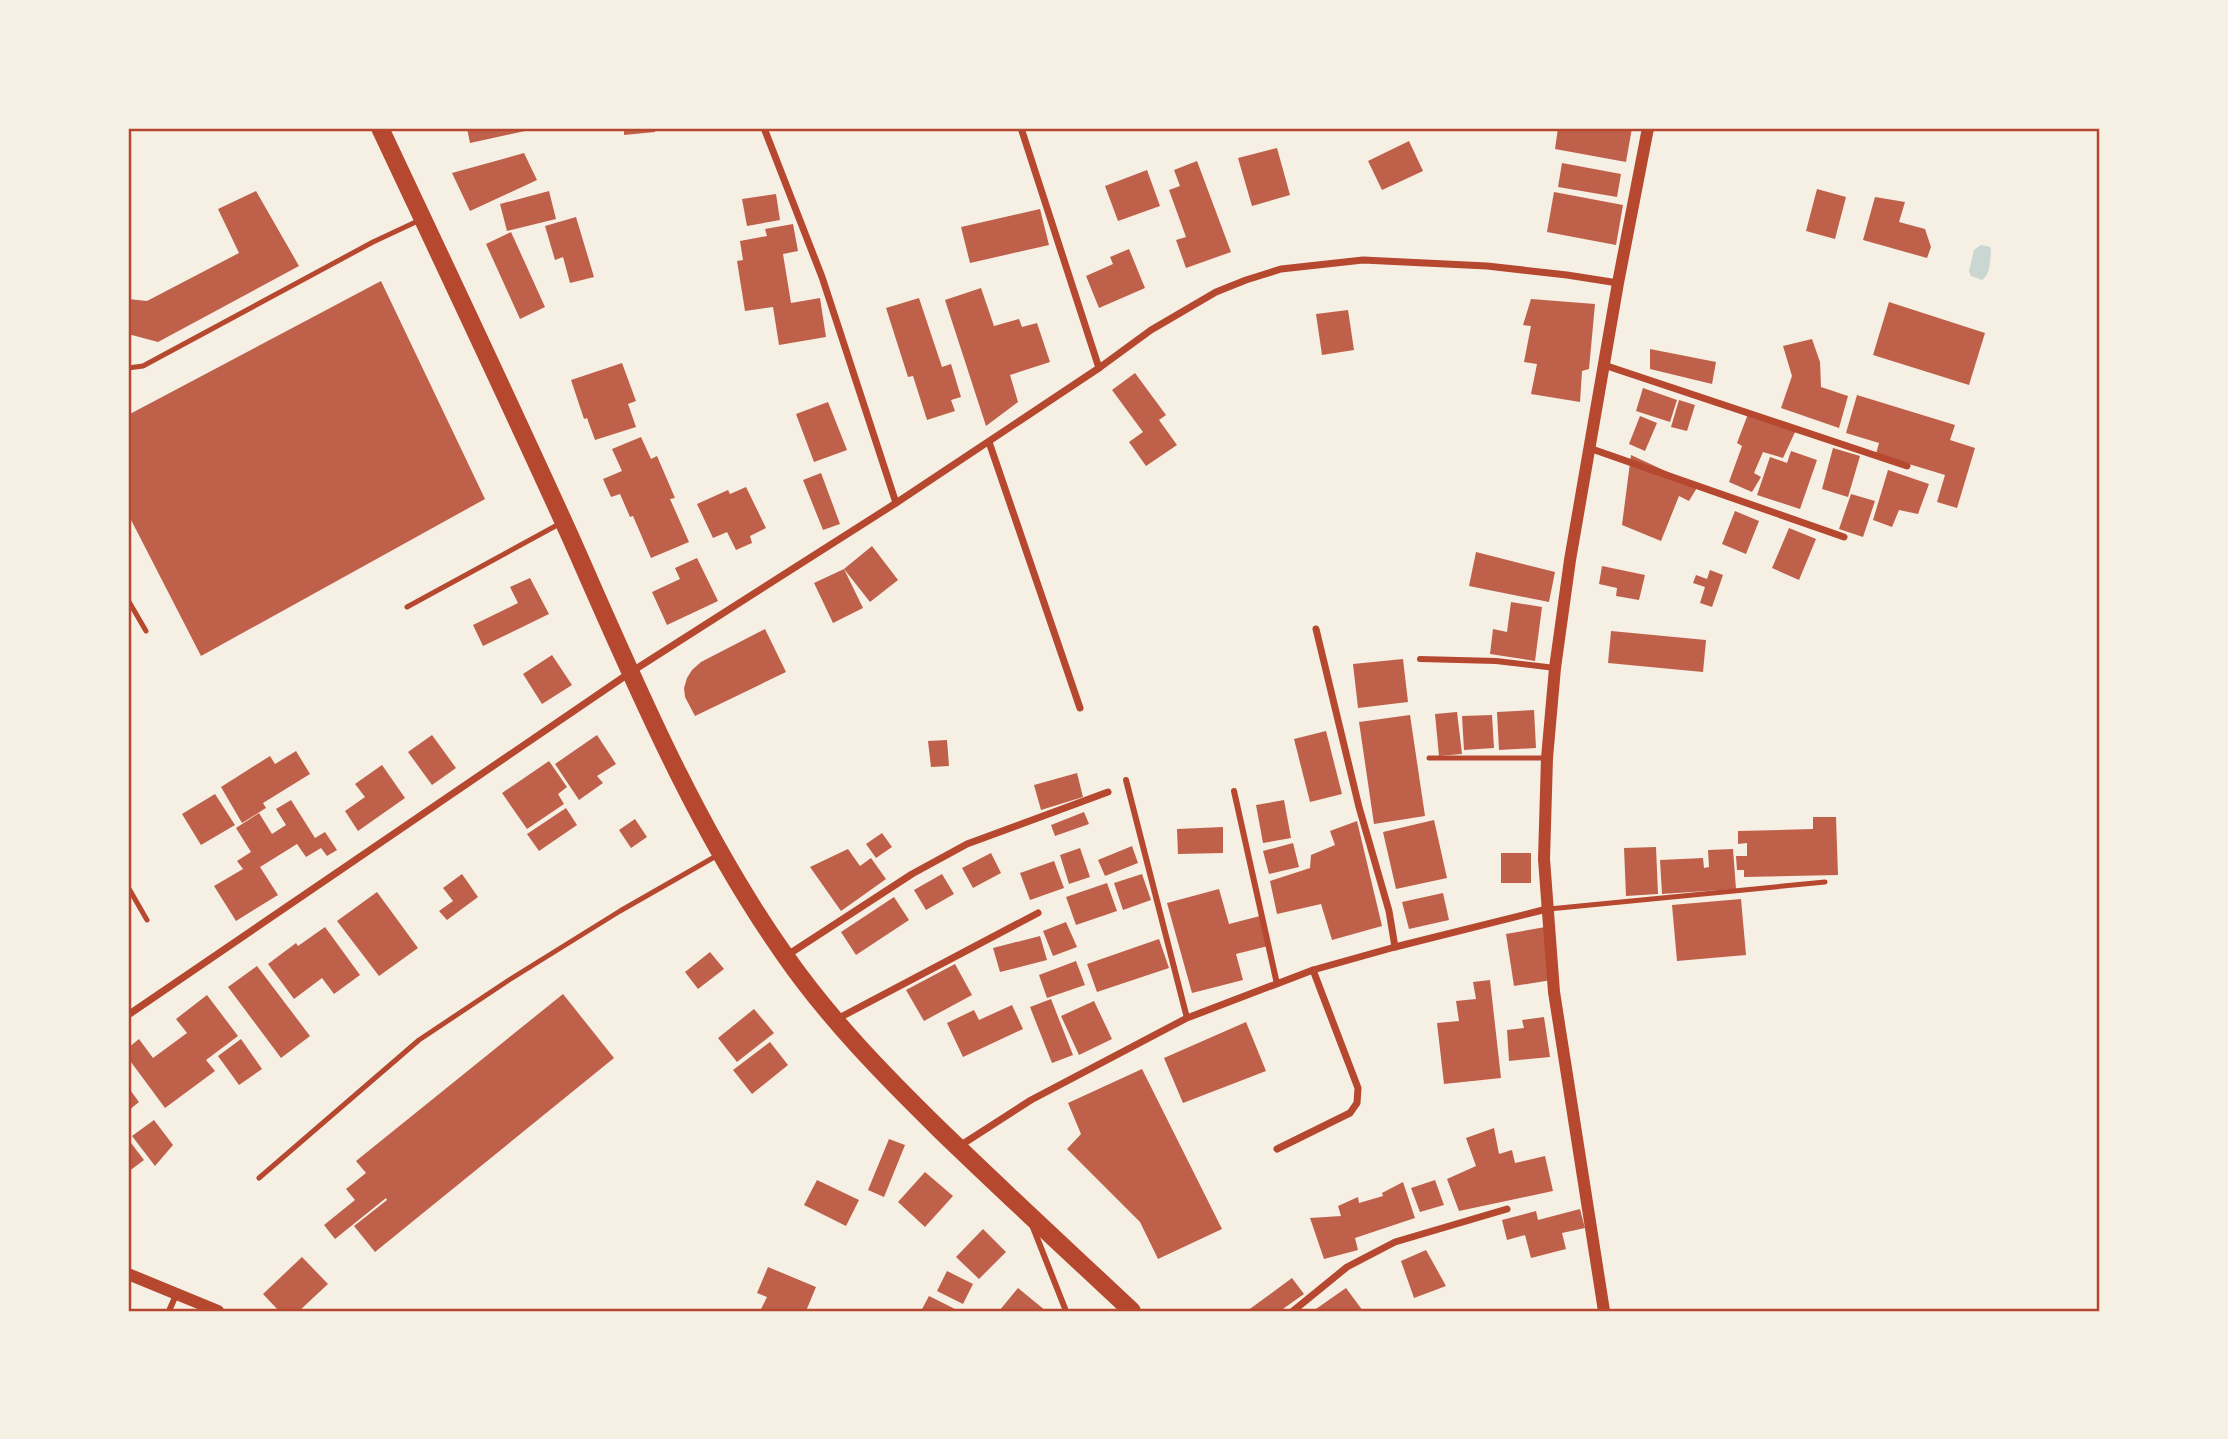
<svg xmlns="http://www.w3.org/2000/svg" width="2228" height="1439" viewBox="0 0 2228 1439" font-family="'Roboto Condensed',sans-serif">
<style>
.water{fill:#c9d6d2}
.building{fill:#bf614a}
.lines{fill:none;stroke-linecap:round;stroke-linejoin:round}
.service{stroke:#b5482f;stroke-width:5}
.pedestrian{stroke:#b5482f;stroke-width:6}
.minor{stroke:#b5482f;stroke-width:7}
.tertiary{stroke:#b5482f;stroke-width:12}
.primary{stroke:#b5482f;stroke-width:18}
.neatline{fill:none;stroke:#b5482f;stroke-width:2.5}
</style>
<rect width="100%" height="100%" fill="#f6efe4"/>
<path class="water" d="M1981 245 1990 247 1991 250C1990 260 1991 274 1982 280L1971 276 1969 271 1974 250Z"/>
<g class="building">
<polygon points="467,128 534,128 534,129 470,143"/>
<polygon points="624,128 655,128 655,132 624,135"/>
<polygon points="1558,128 1632,128 1626,162 1555,149"/>
<polygon points="1409,141 1423,171 1382,190 1368,161"/>
<polygon points="1277,148 1290,195 1252,206 1238,158"/>
<polygon points="524,153 537,180 470,211 452,173"/>
<polygon points="1197,161 1231,252 1186,268 1176,240 1186,237 1169,190 1180,186 1174,170"/>
<polygon points="1562,163 1621,174 1617,197 1558,187"/>
<polygon points="1147,170 1160,206 1118,221 1105,186"/>
<polygon points="1817,189 1846,197 1835,239 1806,231"/>
<polygon points="256,191 299,266 158,342 128,334 128,299 147,301 239,253 218,209"/>
<polygon points="549,191 556,219 507,231 500,204"/>
<polygon points="1554,192 1623,205 1616,245 1547,232"/>
<polygon points="776,194 780,220 747,226 742,199"/>
<polygon points="1875,197 1905,202 1899,222 1925,229 1931,247 1927,258 1863,240"/>
<polygon points="1040,209 1049,245 970,263 961,227"/>
<polygon points="576,217 594,277 570,283 563,257 555,260 545,226"/>
<polygon points="793,224 798,251 783,254 791,303 820,298 826,337 779,345 773,307 745,311 737,261 743,260 740,241 767,236 765,229"/>
<polygon points="511,232 545,307 520,319 486,244"/>
<polygon points="1129,249 1145,288 1099,308 1086,276 1113,264 1110,257"/>
<polygon points="381,281 485,499 201,656 128,514 128,415"/>
<polygon points="981,288 994,326 1019,319 1022,327 1037,323 1050,362 1010,375 1018,402 986,426 945,300"/>
<polygon points="919,298 942,367 951,364 961,397 951,400 955,411 927,420 913,376 908,377 886,308"/>
<polygon points="1531,299 1595,304 1589,369 1582,371 1580,402 1531,394 1537,364 1524,362 1531,326 1523,325"/>
<polygon points="1889,302 1985,333 1969,385 1873,355"/>
<polygon points="1348,310 1354,350 1322,355 1316,314"/>
<polygon points="1812,339 1820,362 1821,387 1848,396 1839,428 1781,408 1792,376 1783,346"/>
<polygon points="1650,349 1716,362 1712,384 1650,369"/>
<polygon points="622,363 636,401 628,404 636,427 595,440 587,418 584,419 571,380"/>
<polygon points="1135,373 1166,415 1159,420 1177,445 1146,466 1129,442 1143,432 1112,390"/>
<polygon points="1643,388 1677,400 1670,422 1636,411"/>
<polygon points="1857,395 1955,425 1950,440 1975,448 1957,508 1937,502 1945,475 1876,454 1879,443 1846,433"/>
<polygon points="1679,400 1695,405 1687,431 1671,427"/>
<polygon points="828,402 847,450 814,462 796,414"/>
<polygon points="1748,414 1796,430 1783,458 1763,452 1754,473 1761,477 1752,492 1729,482 1742,446 1737,443"/>
<polygon points="1640,416 1657,423 1645,451 1629,444"/>
<polygon points="641,437 651,459 657,456 675,498 670,499 689,542 651,558 633,516 630,517 620,494 611,497 603,479 622,471 612,449"/>
<polygon points="1833,448 1860,456 1848,497 1822,489"/>
<polygon points="1791,451 1817,460 1800,509 1757,495 1770,457 1787,463"/>
<polygon points="1631,455 1698,486 1689,501 1679,496 1661,541 1622,525"/>
<polygon points="1888,470 1929,484 1918,514 1899,510 1892,527 1873,520"/>
<polygon points="821,473 840,524 823,530 803,480"/>
<polygon points="746,487 766,528 750,536 752,543 736,550 727,532 713,538 697,504 728,490 730,494"/>
<polygon points="1851,494 1875,501 1863,537 1839,529"/>
<polygon points="1735,511 1759,521 1746,554 1722,544"/>
<polygon points="1789,528 1816,539 1799,580 1772,568"/>
<polygon points="872,546 898,580 870,602 844,569"/>
<polygon points="1476,552 1555,572 1549,602 1469,586"/>
<polygon points="697,558 718,601 667,625 652,592 680,579 675,568"/>
<polygon points="1602,566 1645,575 1639,600 1616,596 1617,588 1599,584"/>
<polygon points="844,569 863,608 833,623 814,583"/>
<polygon points="1710,570 1723,575 1712,607 1700,603 1705,587 1693,583 1696,575 1707,579"/>
<polygon points="530,578 549,614 483,646 473,625 518,603 510,587"/>
<polygon points="1511,602 1542,607 1535,661 1490,654 1493,629 1507,632"/>
<polygon points="765,629 786,672 695,716 685,697 684,688 687,678 692,670 701,662"/>
<polygon points="1611,631 1706,640 1703,672 1608,663"/>
<polygon points="552,655 572,685 542,704 523,674"/>
<polygon points="1403,659 1408,702 1358,708 1353,664"/>
<polygon points="1534,710 1536,748 1499,750 1497,712"/>
<polygon points="1457,712 1462,754 1439,756 1435,714"/>
<polygon points="1410,715 1425,816 1374,824 1359,722"/>
<polygon points="1492,715 1494,748 1464,750 1462,716"/>
<polygon points="1326,731 1342,794 1310,802 1294,739"/>
<polygon points="432,735 456,768 432,785 408,752"/>
<polygon points="597,735 616,764 597,776 603,783 579,800 555,764"/>
<polygon points="947,740 949,766 931,767 928,741"/>
<polygon points="296,751 310,774 263,803 266,808 242,823 221,787 270,756 275,764"/>
<polygon points="549,761 567,787 558,794 564,804 527,829 502,793"/>
<polygon points="382,765 405,798 358,831 345,811 365,797 355,784"/>
<polygon points="1077,773 1083,797 1041,810 1034,785"/>
<polygon points="215,794 235,825 201,845 182,814"/>
<polygon points="291,800 315,838 325,832 337,850 327,856 321,848 306,857 297,844 260,867 278,895 236,921 214,886 243,869 237,861 251,852 236,828 259,813 272,834 286,825 276,809"/>
<polygon points="1284,800 1291,838 1263,843 1256,805"/>
<polygon points="566,808 577,825 539,851 527,834"/>
<polygon points="1084,812 1089,824 1055,836 1051,825"/>
<polygon points="1813,817 1836,817 1838,875 1744,877 1744,870 1737,870 1736,856 1747,856 1747,843 1738,844 1738,831 1813,829"/>
<polygon points="635,819 647,837 631,848 619,830"/>
<polygon points="1434,820 1447,878 1396,889 1383,832"/>
<polygon points="1357,821 1382,926 1332,940 1321,904 1277,914 1270,881 1310,868 1311,855 1335,845 1330,831"/>
<polygon points="1223,827 1223,853 1178,854 1177,829"/>
<polygon points="882,833 892,847 876,858 866,844"/>
<polygon points="1293,843 1299,867 1269,874 1263,851"/>
<polygon points="1132,846 1138,863 1105,876 1098,860"/>
<polygon points="1656,847 1658,894 1626,896 1624,848"/>
<polygon points="1080,848 1090,877 1069,884 1060,855"/>
<polygon points="848,849 860,866 871,858 886,879 841,911 810,867"/>
<polygon points="1733,849 1736,889 1662,894 1660,860 1703,858 1704,868 1709,867 1708,850"/>
<polygon points="991,853 1001,873 973,888 962,868"/>
<rect x="1501" y="853" width="30" height="30"/>
<polygon points="1054,861 1064,888 1030,900 1020,873"/>
<polygon points="462,874 478,897 447,920 439,911 453,901 443,888"/>
<polygon points="942,874 954,894 926,910 914,890"/>
<polygon points="1142,874 1151,900 1123,910 1114,883"/>
<polygon points="1107,883 1117,911 1076,925 1066,897"/>
<polygon points="1219,889 1229,924 1260,916 1268,946 1236,954 1243,980 1192,993 1167,903"/>
<polygon points="377,892 418,948 379,976 337,921"/>
<polygon points="1443,893 1449,920 1409,929 1402,902"/>
<polygon points="894,897 909,920 856,955 841,932"/>
<polygon points="1741,899 1746,955 1677,961 1672,905"/>
<polygon points="1066,922 1077,947 1053,956 1043,931"/>
<polygon points="1551,926 1558,979 1514,986 1506,934"/>
<polygon points="325,927 360,975 334,994 322,978 294,999 268,964 296,943 298,946"/>
<polygon points="1040,936 1047,960 1000,972 993,948"/>
<polygon points="1159,939 1169,968 1097,992 1087,964"/>
<polygon points="710,952 724,969 698,989 685,972"/>
<polygon points="1076,961 1085,985 1047,998 1039,975"/>
<polygon points="955,964 972,995 924,1021 906,990"/>
<polygon points="257,966 310,1036 281,1058 228,987"/>
<polygon points="1490,980 1501,1078 1444,1084 1437,1023 1459,1021 1456,1001 1476,999 1473,982"/>
<polygon points="563,994 614,1058 375,1252 354,1226 387,1200 386,1198 335,1239 324,1225 355,1200 346,1189 366,1173 356,1161"/>
<polygon points="207,995 238,1036 206,1060 215,1071 165,1108 128,1058 128,1048 139,1039 153,1058 187,1033 176,1019"/>
<polygon points="1051,999 1073,1055 1052,1063 1030,1007"/>
<polygon points="1094,1001 1112,1039 1079,1055 1061,1016"/>
<polygon points="1012,1005 1023,1029 963,1057 947,1023 974,1010 979,1020"/>
<polygon points="754,1009 774,1033 737,1062 718,1038"/>
<polygon points="1544,1017 1550,1057 1509,1061 1507,1030 1524,1028 1522,1020"/>
<polygon points="1246,1022 1266,1071 1183,1103 1164,1058"/>
<polygon points="241,1039 262,1069 239,1085 218,1056"/>
<polygon points="770,1042 788,1065 752,1094 733,1070"/>
<polygon points="1142,1069 1222,1229 1158,1259 1140,1222 1067,1149 1081,1134 1068,1103"/>
<polygon points="128,1087 139,1102 128,1111"/>
<polygon points="154,1120 173,1145 155,1166 132,1136"/>
<polygon points="1494,1128 1499,1154 1512,1150 1515,1163 1545,1156 1553,1191 1459,1211 1447,1179 1476,1166 1466,1138"/>
<polygon points="128,1139 144,1160 128,1172"/>
<polygon points="889,1139 905,1145 884,1197 868,1190"/>
<polygon points="925,1172 953,1196 925,1227 898,1202"/>
<polygon points="817,1180 859,1200 846,1226 804,1205"/>
<polygon points="1435,1180 1444,1205 1420,1212 1411,1188"/>
<polygon points="1403,1182 1415,1218 1355,1238 1358,1250 1324,1259 1310,1218 1341,1216 1338,1206 1358,1197 1359,1203 1383,1196 1382,1193"/>
<polygon points="1580,1209 1585,1228 1562,1233 1566,1249 1531,1258 1525,1235 1507,1240 1502,1220 1536,1211 1538,1220"/>
<polygon points="983,1229 1006,1252 979,1279 956,1257"/>
<polygon points="1426,1250 1446,1286 1414,1298 1401,1261"/>
<polygon points="302,1257 328,1284 299,1311 279,1311 263,1294"/>
<polygon points="768,1267 816,1287 806,1311 760,1311 767,1297 757,1293"/>
<polygon points="947,1271 973,1284 963,1304 937,1291"/>
<polygon points="1292,1278 1304,1294 1280,1311 1247,1311"/>
<polygon points="1018,1288 1046,1311 999,1311"/>
<polygon points="1346,1288 1363,1311 1313,1311"/>
<polygon points="929,1296 959,1311 921,1311"/>
</g>
<g class="lines">
<g class="service">
<polyline points="128,368 143,366 373,242 420,220"/>
<polyline points="128,600 146,631"/>
<polyline points="407,607 561,523"/>
<polyline points="1429,758 1547,758"/>
<polyline points="128,887 147,920"/>
<polyline points="1549,909 1825,882"/>
<polyline points="259,1178 419,1040 509,980 620,911 718,855"/>
</g>
<g class="pedestrian">
<polyline points="1420,659 1496,661 1555,668"/>
<polyline points="1126,780 1187,1018"/>
<polyline points="1234,791 1277,984"/>
<polyline points="1032,1225 1066,1311"/>
<polyline points="169,1311 176,1295"/>
</g>
<g class="minor">
<polyline points="764,128 822,277 896,503"/>
<polyline points="1021,128 1099,368"/>
<polyline points="1604,365 1907,466"/>
<polyline points="989,442 1080,708"/>
<polyline points="1589,448 1844,537"/>
<polyline points="1316,629 1359,807 1389,911 1395,947"/>
<polyline points="786,956 912,874 967,844 1108,792"/>
<polyline points="128,1015 631,672 896,503 1099,368 1151,330 1216,292 1246,280 1281,269 1363,260 1487,266 1567,275 1618,283"/>
<polyline points="837,1019 1038,913"/>
<polyline points="958,1147 1031,1100 1187,1018 1313,970 1395,947 1547,909"/>
<polyline points="1277,1149 1350,1113 1357,1103 1358,1088 1313,970"/>
<polyline points="1293,1311 1347,1267 1395,1242 1507,1209"/>
</g>
<g class="tertiary">
<polyline points="128,1274 218,1311"/>
<polyline points="1604,1311 1554,992 1544,859 1547,758 1555,668 1570,560 1618,283 1648,128"/>
</g>
<path class="primary" d="M380 128C444 264 508 399 570 536 633 678 694 826 784 954 829 1019 884 1075 940 1130 1003 1191 1068 1251 1132 1311"/>
</g>
<rect width="2228" height="1439" fill="none" stroke="#f6efe4" stroke-width="259"/>
<rect x="130" y="130" width="1968" height="1180" class="neatline"/>
</svg>
